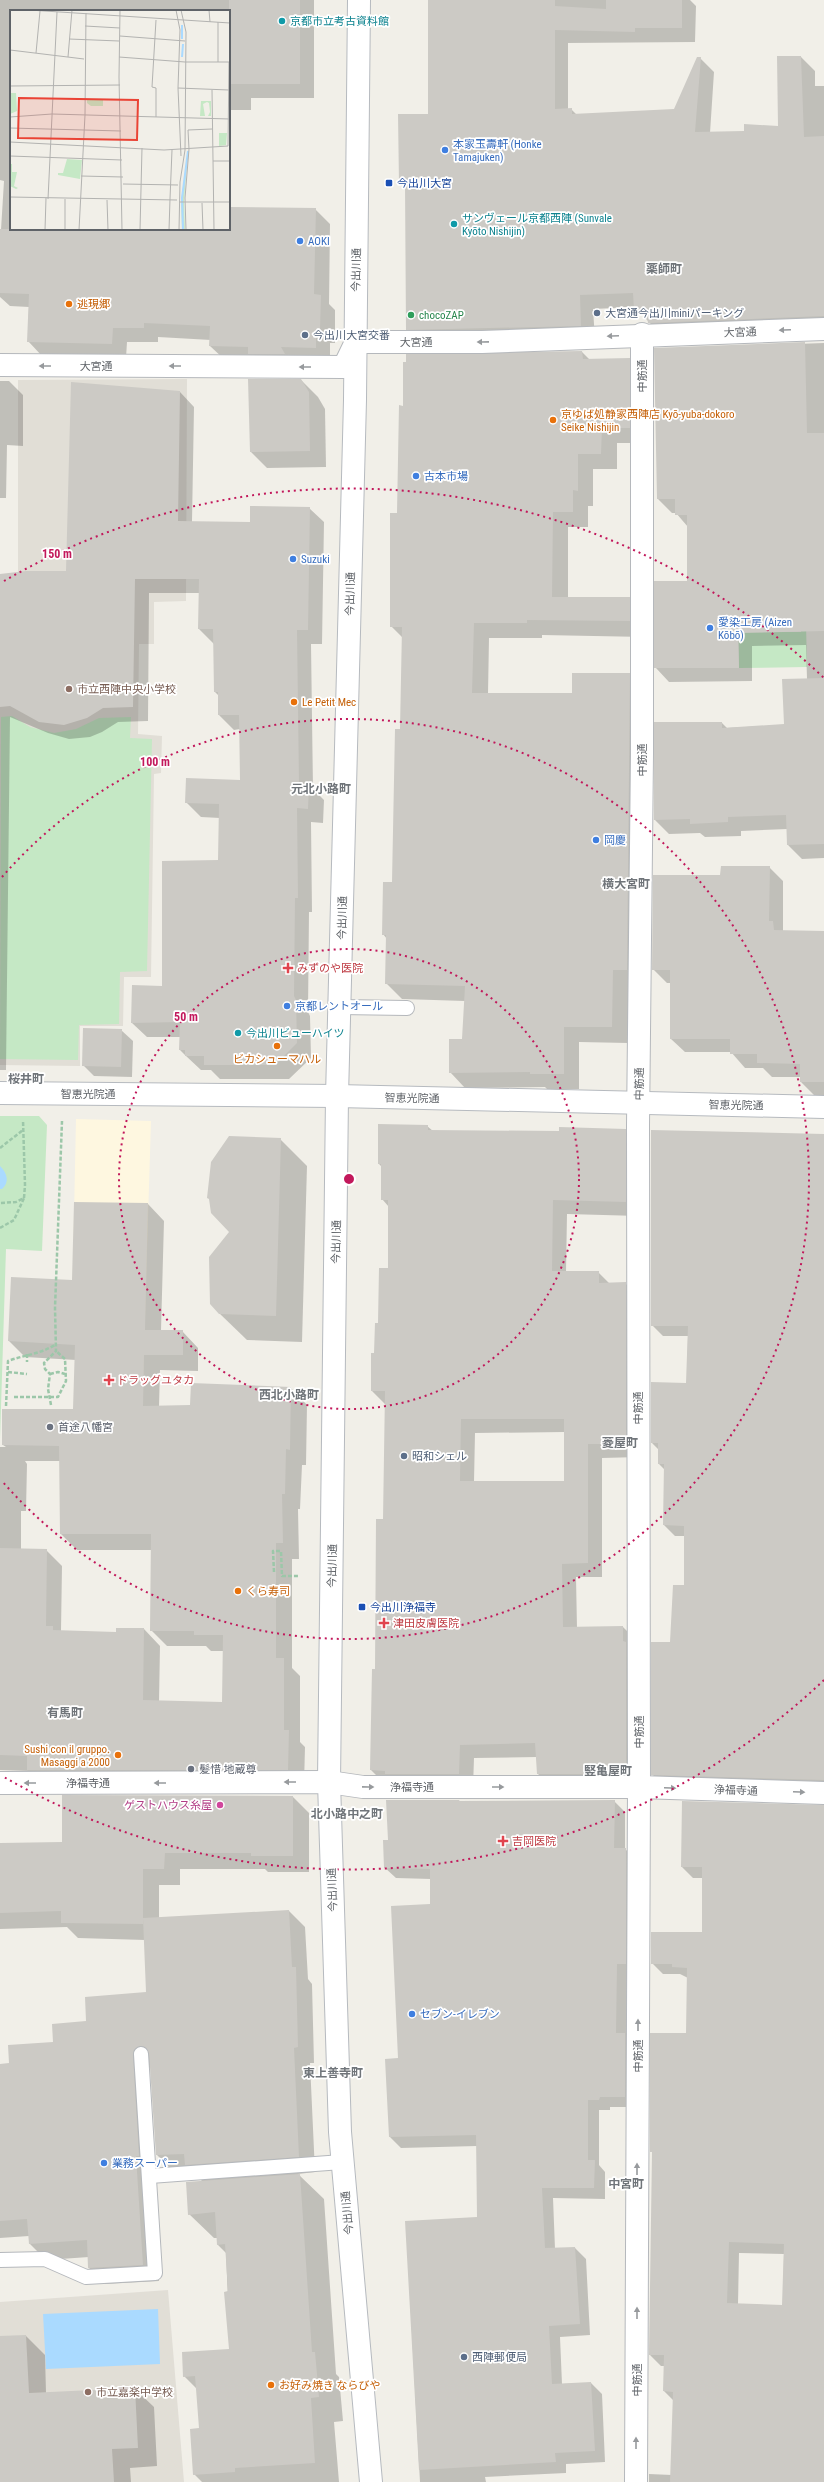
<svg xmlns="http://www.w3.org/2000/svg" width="824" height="2482" viewBox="0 0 824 2482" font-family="'Roboto Condensed','Noto Sans JP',sans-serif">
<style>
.commercial{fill:#fef7e0}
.education{fill:#e1ded6}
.green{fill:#c5e8c5}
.water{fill:#aadaff}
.shadow{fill:#0003;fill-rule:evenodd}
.building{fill:#cccac5;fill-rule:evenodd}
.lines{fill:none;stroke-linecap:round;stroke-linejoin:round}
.lane-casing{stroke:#b5b8bc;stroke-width:16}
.street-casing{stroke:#b5b8bc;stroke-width:24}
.secondary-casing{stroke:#b6babf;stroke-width:24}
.path{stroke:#9cc7a9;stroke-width:2.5;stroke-dasharray:4 2;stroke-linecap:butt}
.lane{stroke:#fff;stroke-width:14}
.street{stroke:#fff;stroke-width:22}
.secondary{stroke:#fff;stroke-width:22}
.oneway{fill:#979a9d}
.ring{fill:none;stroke:#c2185b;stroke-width:2;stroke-dasharray:2 4}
.culture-dot{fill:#0f9aa8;stroke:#fff;stroke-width:1.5}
.shop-dot{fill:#3f7fe0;stroke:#fff;stroke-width:1.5}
.transit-dot{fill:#1a4fb4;stroke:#fff;stroke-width:1.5}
.food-dot{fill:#e8710a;stroke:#fff;stroke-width:1.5}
.service-dot{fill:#5c6f8a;stroke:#fff;stroke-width:1.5}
.leisure-dot{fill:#2e9e5b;stroke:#fff;stroke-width:1.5}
.education-dot{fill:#8d6e63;stroke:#fff;stroke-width:1.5}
.health-dot{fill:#e0444e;stroke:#fff;stroke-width:1.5}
.worship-dot{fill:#6b7280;stroke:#fff;stroke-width:1.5}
.hotel-dot{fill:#d1479c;stroke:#fff;stroke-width:1.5}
.labels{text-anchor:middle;stroke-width:3.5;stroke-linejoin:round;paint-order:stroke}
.culture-label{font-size:11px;fill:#0d838f;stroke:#fff;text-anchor:start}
.shop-label{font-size:11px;fill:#366cbe;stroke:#fff;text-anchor:start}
.transit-label{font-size:11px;fill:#164399;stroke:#fff;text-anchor:start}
.street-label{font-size:11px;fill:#5f6368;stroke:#fff}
.food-label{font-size:11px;fill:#c56008;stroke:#fff;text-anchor:start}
.service-label{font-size:11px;fill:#4e5e75;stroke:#fff;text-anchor:start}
.leisure-label{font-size:11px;fill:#27864d;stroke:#fff;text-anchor:start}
.education-label{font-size:11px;fill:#785e54;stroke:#fff;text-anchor:start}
.health-label{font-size:11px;fill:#be3a42;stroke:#fff;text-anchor:start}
.worship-label{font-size:11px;fill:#5b616d;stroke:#fff;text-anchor:start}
.hotel-label{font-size:11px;fill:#b23c85;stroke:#fff;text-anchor:end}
.neighbourhood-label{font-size:12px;font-weight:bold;fill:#70757a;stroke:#fff}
.inset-river{fill:none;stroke:#aadaff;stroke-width:2}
.inset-road{fill:none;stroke:#b3b3b1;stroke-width:1}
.view{fill:#ea4335;fill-opacity:0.15;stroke:#ea4335;stroke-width:2}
.inset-edge{fill:none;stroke:#5f6368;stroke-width:2}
.centre{fill:#c2185b;stroke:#fff;stroke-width:2}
.ring-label{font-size:12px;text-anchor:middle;font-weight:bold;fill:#c2185b;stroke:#fff;stroke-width:3.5;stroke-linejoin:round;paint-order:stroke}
</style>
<rect width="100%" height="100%" fill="#f1efe8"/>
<polygon class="commercial" points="76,1119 151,1121 141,1449 76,1313 72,1313"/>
<g class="education">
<polygon points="187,379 186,601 154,602 154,644 139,644 138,734 162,736 161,773 154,774 151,977 124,977 123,1026 80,1026 80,1066 0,1065 0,575 18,575 18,380"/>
<polygon points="168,2290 184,2482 0,2482 0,2302"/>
</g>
<g class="green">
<polygon points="738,608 783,632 801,632 801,623 806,623 807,667 739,668"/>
<polygon points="12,716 30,727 54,733 76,729 99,718 131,717 130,738 152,739 147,971 120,972 119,1024 79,1025 78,1060 0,1059 1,717"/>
<polygon points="0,1116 39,1116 47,1125 42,1251 6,1249 0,1439"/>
</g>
<g class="water">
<path d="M0 1166C7 1173 10 1182 2 1189H0Z"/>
<polygon points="158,2309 160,2364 46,2369 43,2314"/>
</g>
<g class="shadow">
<polygon points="0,0 314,0 314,98 251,98 251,110 229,110 229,11 11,11 11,229 229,229 229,208 315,209 330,224 329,304 335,310 335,343 330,343 330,362 225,360 210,346 211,340 158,337 158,342 127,342 126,358 42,356 28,341 29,307 10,306 0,297 0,246 4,181 0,180"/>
<polygon points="429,0 690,0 696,6 695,42 568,43 568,109 571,109 577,115 675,110 700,58 714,72 710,133 745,132 779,127 801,57 815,71 815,86 824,86 824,331 663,337 635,307 593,309 595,339 421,343 407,329 406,190 400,184 429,115"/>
<polygon points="824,343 824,858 802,859 788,845 788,829 741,831 741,836 705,837 700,833 669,834 655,820 722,723 727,728 785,725 807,679 806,645 752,646 752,681 669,682 656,668 656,582 688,582 688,527 676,513 672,513 658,499 656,349"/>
<polygon points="582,352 590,360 629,359 645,375 645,443 617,443 617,469 593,469 593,506 588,506 588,527 568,527 568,598 629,598 645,614 645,637 542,635 542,638 489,638 488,694 573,694 629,674 645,689 642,985 628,985 628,1043 579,1042 579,1089 547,1089 545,1087 465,1088 450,1072 463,1040 465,1001 402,999 386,983 387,939 383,934 393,883 401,730 403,638 391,626 404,407"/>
<polygon points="249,380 301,380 318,397 325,409 326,467 267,468 251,452"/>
<polygon points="0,381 9,381 23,395 23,446 7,445 6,498 0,498"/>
<polygon points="180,392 194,407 192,522 251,523 309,508 324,522 322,644 311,644 313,789 324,800 323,823 311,822 312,912 309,912 308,1012 310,1016 311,1058 289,1079 220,1079 211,1070 201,1070 186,1056 180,1050 181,1037 147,1037 132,1023 163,987 219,861 220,818 201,817 186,802 241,782 240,729 234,730 219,715 219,696 215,692 214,644 199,629 199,593 149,593 148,721 118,722 102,732 90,737 69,739 48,733 10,717 6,1070 0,1070 0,576 67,572"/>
<polygon points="769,867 783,881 783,931 824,932 824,1096 815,1096 801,1082 801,1077 772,1077 763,1068 745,1068 731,1052 685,1052 671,1039 671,983 667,983 653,969 721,876"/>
<polygon points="121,1030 133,1041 132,1077 94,1076 83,1065"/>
<path d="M427 1126 433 1131 560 1132 625 1130 639 1144V1216L567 1214 566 1272H598L610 1284 625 1283 639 1297 640 1457 602 1458V1577H576L577 1628 623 1627 637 1641 640 1788H552L538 1774 537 1757 474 1758 473 1788 385 1784 371 1770 384 1520 386 1405 372 1391 379 1324 389 1269V1207L382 1199V1167L379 1164ZM565 1432V1482H474L475 1433Z"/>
<polygon points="824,1135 824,1791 664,1786 652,1774 671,1643 685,1586 685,1536 675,1536 664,1525 665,1470 659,1464 659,1450 652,1443 652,1383 687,1384 688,1336 663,1336 652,1325"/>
<polygon points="280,1139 307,1166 302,1342 247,1340 219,1313 231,1232"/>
<path d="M148 1204 164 1221 161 1331H182L198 1348V1371L160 1370 159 1407 191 1406 291 1388 307 1405 306 1465H302L300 1509H298L299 1559H292V1668L300 1676V1742L305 1747 304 1785 44 1786 29 1771 0 1770V1447H6L3 1445 74 1410 76 1360 25 1357 9 1341 73 1281ZM25 1461H60L61 1534 77 1550H152L151 1630 167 1646H206L211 1651H224L223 1703 159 1702 160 1646 144 1629H117V1633L61 1631 62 1566 46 1550H21V1511H26L27 1464Z"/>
<polygon points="293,1797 309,1813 309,1872 268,1872 265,1869 180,1869 180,1885 159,1885 159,1918 289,1911 305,1927 308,1979 312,1984 314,2063 310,2063 315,2172 298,2174 324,2199 336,2374 339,2377 343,2421 334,2422 339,2482 202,2482 194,2474 200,2429 197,2389 184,2376 230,2350 226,2253 218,2245 218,2238 214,2238 189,2214 203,2182 191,2170 173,2171 157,2155 151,2065 148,2071 152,2172 159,2281 105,2284 89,2268 89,2257 46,2260 30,2244 29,2236 0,2238 0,2065 10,2064 54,2043 87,2022 147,1993 145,1940 78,1938 67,1927 0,1929 0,1844 63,1843"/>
<polygon points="459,1800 460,1802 614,1801 625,1812 625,1849 637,1860 627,1974 626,2035 636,2045 636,2107 610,2107 610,2110 599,2110 599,2165 605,2172 605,2199 553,2198 555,2249 575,2248 586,2259 590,2335 560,2337 562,2384 591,2383 602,2394 605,2462 566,2464 566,2473 485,2477 486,2482 420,2482 406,2222 478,2218 477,2146 401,2148 390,2137 399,2059 431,1905 431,1879 396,1878 384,1867 389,1841"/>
<path d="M824 1806V2482H649V2474L672 2475 674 2401 664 2391 665 2366H661L650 2355 653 2153 651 2151 687 2034 688 1978 680 1974H663L652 1963 703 1933V1878H693L682 1867ZM739 2253 784 2254 783 2306 738 2305Z"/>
<polygon points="26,2336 45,2355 46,2393 135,2389 154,2407 157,2466 130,2468 131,2482 0,2482 0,2337"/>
</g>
<g class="building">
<rect x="229" y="0" width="71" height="84"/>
<polygon points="428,0 555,0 555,6 606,9 606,0 682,0 682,28 635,28 635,32 555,30 555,109 572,108 572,114 674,109 697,57 701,57 695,132 744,131 744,124 778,126 777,56 801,56 804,137 824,136 824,316 648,323 646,309 634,310 633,293 580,295 581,326 406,330 405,184 399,184 398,114 428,114"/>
<polygon points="229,207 316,208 314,294 321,295 320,329 316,329 316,348 281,347 285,354 248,354 248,347 209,346 210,326 144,323 144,328 113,328 112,344 27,342 29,294 0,293 0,229 229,229"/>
<polygon points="805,342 807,433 824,433 824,631 738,633 739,668 654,668 654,581 687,581 687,515 675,515 675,499 657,499 654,348"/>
<polygon points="582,351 583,359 630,358 630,428 602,428 601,454 578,454 578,491 573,490 573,512 553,512 552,597 630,597 630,621 527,620 527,623 474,623 472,693 572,693 572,673 630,673 627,970 613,970 612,1027 564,1027 564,1074 530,1074 530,1072 449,1073 449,1039 462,1039 465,986 385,984 386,935 382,935 383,882 392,882 395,729 400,729 402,627 390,627 390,513 397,513 399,405 403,406 403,362 406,362 406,354"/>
<polygon points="248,379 301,379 309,392 310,451 250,452"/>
<polygon points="71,382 180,391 178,521 250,522 250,506 310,507 308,630 297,630 299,783 309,784 308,809 297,808 298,898 295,898 294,996 296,1000 297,1043 275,1065 204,1065 204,1056 185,1056 185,1050 179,1050 180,1022 131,1023 132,985 162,986 162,861 218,860 219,804 185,803 186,778 240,780 239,715 218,715 218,692 214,692 213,629 198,629 199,579 135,579 133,707 103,708 87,718 64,725 39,722 10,706 0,707 0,574 26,571 66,571"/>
<polygon points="824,678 824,844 787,845 786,815 728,817 728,822 690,824 690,819 654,820 654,722 722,722 722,728 784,724 782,679"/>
<polygon points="721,866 770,866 769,921 773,921 774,930 824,931 824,1082 800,1082 800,1064 757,1063 757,1054 730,1054 730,1039 670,1039 670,970 652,970 653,875 720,875"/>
<polygon points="83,1028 122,1029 121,1067 82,1066"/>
<path d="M378 1124 428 1125V1130L559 1131V1127L626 1129V1202L553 1200 552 1271H599V1283L626 1282V1444H588V1563L562 1564 563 1627 623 1626V1641L626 1642V1774H537L535 1743 460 1745 459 1774H385V1771L370 1770 372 1669H375L376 1519H383L385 1391H371V1353H374L375 1323H378L379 1268H388V1200H381V1164H378ZM461 1419H564V1481H460Z"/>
<polygon points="651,1130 824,1134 824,1780 651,1775 651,1642 670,1642 673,1585 684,1585 684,1526 663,1525 664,1464 658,1464 658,1443 651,1443 651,1382 686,1383 688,1326 651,1326"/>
<polygon points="229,1136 281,1138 276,1316 219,1314 210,1304 209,1257 229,1232 211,1213 209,1199 207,1198 211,1162"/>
<polygon points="74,1202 148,1203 145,1330 183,1330 183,1355 144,1355 143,1406 190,1405 191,1383 291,1387 290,1450 286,1449 285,1494 282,1494 283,1543 276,1543 276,1658 284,1658 284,1730 289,1730 288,1770 27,1770 27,1756 0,1755 0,1548 47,1549 46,1626 53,1626 53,1630 116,1632 116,1628 144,1628 143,1700 222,1702 223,1635 194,1635 194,1631 150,1631 151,1534 60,1534 59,1446 2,1445 2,1409 73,1409 75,1345 8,1341 11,1277 72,1280"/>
<polygon points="62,1795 293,1796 293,1856 251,1856 251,1853 165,1853 164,1869 143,1869 143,1924 61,1923 61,1911 0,1913 0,1843 62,1842"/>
<polygon points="386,1800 459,1800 459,1801 615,1800 614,1848 626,1848 626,1964 617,1964 616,2033 625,2033 625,2097 600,2097 599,2100 588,2100 588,2160 595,2160 594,2188 542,2188 545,2248 575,2247 580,2324 549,2326 552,2384 591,2382 595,2451 555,2453 556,2462 419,2470 405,2221 477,2217 476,2135 389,2137 385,2059 398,2058 391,1906 430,1904 430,1869 384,1868 383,1840 388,1840"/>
<path d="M682 1801 824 1805V2482H670L673 2392 663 2391 664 2355H649L652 2152H650V2033H686L687 1968 672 1967V1964H651V1932H702V1867H681ZM729 2242 784 2244 782 2305 727 2303Z"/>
<polygon points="289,1910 292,1967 296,1967 298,2047 294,2048 299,2157 185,2165 184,2154 156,2155 149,2053 145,2047 140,2046 134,2050 133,2055 139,2156 136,2156 143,2265 88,2268 87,2240 29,2244 27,2219 0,2221 0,2064 9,2063 8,2045 53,2042 52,2024 86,2021 85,1997 146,1992 143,1918"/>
<polygon points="300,2174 312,2352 315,2352 319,2397 311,2398 315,2463 235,2468 235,2472 193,2475 190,2429 199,2428 195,2376 183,2377 182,2352 229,2349 224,2292 228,2291 225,2244 217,2245 215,2212 188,2215 186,2182"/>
<polygon points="26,2335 29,2393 135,2388 138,2448 112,2449 114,2482 0,2482 0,2336"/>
</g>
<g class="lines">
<g class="lane-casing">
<g id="lane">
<polyline points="340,1007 407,1008"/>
<polyline points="150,2176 342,2162"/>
<polyline points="0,2260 45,2259 86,2277 155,2273 141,2054"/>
</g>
</g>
<g class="street-casing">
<g id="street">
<polyline points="0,365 344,367 356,342 482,342 824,329"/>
<polyline points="0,1783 329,1782 363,1787 639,1787 824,1793"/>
<polyline points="636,2482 639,1787 638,1125 642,754 642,334"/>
</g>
</g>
<g class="secondary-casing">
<g id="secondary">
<polyline points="359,0 355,400 337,1096 329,1782 340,2132 371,2482"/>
<polyline points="0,1093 337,1096 824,1107"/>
</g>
</g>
<g class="path">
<polyline points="0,1148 23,1130"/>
<polyline points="1,1203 16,1202 24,1198 25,1185 23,1120"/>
<polyline points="0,1228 14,1220 24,1198"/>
<polyline points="27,1354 27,1362"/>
<polyline points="8,1372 27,1374"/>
<polyline points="50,1374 58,1372 65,1374"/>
<polyline points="14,1397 58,1397 66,1381 65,1359 56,1351"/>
<polyline points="51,1405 48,1389 50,1374 45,1369 44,1363 56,1351 55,1308 62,1121"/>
<path d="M6 1406 8 1361C24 1355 40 1354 55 1345"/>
<polyline points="274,1572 273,1551 281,1551 282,1576 298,1576"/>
</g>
<use href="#lane" class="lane"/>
<use href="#street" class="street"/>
<use href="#secondary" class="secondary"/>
</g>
<defs><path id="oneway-solid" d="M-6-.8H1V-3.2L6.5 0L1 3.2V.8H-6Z"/></defs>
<g class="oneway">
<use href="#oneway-solid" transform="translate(785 330) rotate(178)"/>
<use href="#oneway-solid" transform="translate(613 336) rotate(177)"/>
<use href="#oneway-solid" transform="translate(483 342) rotate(179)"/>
<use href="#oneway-solid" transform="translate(45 366) rotate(-180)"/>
<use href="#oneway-solid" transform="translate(175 366) rotate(-180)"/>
<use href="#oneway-solid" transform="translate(305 367) rotate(-180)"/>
<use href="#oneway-solid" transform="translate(290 1782) rotate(180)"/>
<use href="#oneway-solid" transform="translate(30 1783) rotate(180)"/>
<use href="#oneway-solid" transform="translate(160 1783) rotate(180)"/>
<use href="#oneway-solid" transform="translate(368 1787) rotate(1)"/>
<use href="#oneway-solid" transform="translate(498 1787)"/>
<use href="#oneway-solid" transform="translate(670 1788) rotate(2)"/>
<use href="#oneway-solid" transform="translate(799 1792) rotate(2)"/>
<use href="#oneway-solid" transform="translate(638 2025) rotate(-90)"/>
<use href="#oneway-solid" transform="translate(637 2169) rotate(-90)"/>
<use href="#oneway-solid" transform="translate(637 2313) rotate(-90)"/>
<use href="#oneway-solid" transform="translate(636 2443) rotate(-90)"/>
</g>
<g class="ring">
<circle cx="349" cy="1179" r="230"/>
<path d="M2 877A460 460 0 1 1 2 1481"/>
<path d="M824 1680A690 690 0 0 1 4 1777M4 581A690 690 0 0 1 824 678"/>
</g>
<g class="culture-dot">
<circle cx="282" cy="21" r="4"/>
<circle cx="454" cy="224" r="4"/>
<circle cx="238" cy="1033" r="4"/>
</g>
<g class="shop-dot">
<circle cx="445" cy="150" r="4"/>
<circle cx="300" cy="241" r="4"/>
<circle cx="416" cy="476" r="4"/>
<circle cx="293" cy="559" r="4"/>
<circle cx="710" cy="628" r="4"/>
<circle cx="596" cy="840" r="4"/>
<circle cx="287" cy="1006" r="4"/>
<circle cx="412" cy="2014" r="4"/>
<circle cx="104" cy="2163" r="4"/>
</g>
<g class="transit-dot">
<rect x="385" y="179" width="8" height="8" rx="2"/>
<rect x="358" y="1603" width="8" height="8" rx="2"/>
</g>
<g class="food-dot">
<circle cx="69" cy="304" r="4"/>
<circle cx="553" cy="420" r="4"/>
<circle cx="294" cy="702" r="4"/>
<circle cx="277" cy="1046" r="4"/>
<circle cx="238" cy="1591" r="4"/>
<circle cx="118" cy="1755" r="4"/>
<circle cx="271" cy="2385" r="4"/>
</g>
<g class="service-dot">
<circle cx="597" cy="313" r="4"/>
<circle cx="305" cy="335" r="4"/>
<circle cx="404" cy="1456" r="4"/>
<circle cx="464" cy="2357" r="4"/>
</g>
<circle class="leisure-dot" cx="411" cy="315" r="4"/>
<g class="education-dot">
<circle cx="69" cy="689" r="4"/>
<circle cx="88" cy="2392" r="4"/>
</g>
<g class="health-dot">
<path d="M286 962h4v4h4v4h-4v4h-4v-4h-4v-4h4z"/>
<path d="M107 1374h4v4h4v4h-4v4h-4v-4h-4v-4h4z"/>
<path d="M382 1617h4v4h4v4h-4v4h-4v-4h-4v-4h4z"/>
<path d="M501 1835h4v4h4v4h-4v4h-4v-4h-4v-4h4z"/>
</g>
<g class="worship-dot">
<circle cx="50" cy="1427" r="4"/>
<circle cx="191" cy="1769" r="4"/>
</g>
<circle class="hotel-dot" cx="220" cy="1805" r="4"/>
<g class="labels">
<g class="culture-label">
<text x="290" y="25">京都市立考古資料館</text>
<text x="462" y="222">サンヴェール京都西陣 (Sunvale<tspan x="462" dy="13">Kyōto Nishijin)</tspan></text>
<text x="246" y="1037">今出川ビューハイツ</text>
</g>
<g class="shop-label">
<text x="453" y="148">本家玉壽軒 (Honke<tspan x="453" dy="13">Tamajuken)</tspan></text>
<text x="308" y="245">AOKI</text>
<text x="424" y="480">古本市場</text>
<text x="301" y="563">Suzuki</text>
<text x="718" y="626">愛染工房 (Aizen<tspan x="718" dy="13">Kōbō)</tspan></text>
<text x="604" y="844">岡慶</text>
<text x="295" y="1010">京都レントオール</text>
<text x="420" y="2018">セブン-イレブン</text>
<text x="112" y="2167">業務スーパー</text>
</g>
<g class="transit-label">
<text x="397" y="187">今出川大宮</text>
<text x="370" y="1611">今出川浄福寺</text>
</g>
<g class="street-label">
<text transform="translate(356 270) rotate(-89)" y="4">今出川通</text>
<text transform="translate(740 332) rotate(-2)" y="4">大宮通</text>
<text x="416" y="346">大宮通</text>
<text x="96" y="370">大宮通</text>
<text transform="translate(642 376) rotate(-90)" y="4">中筋通</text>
<text transform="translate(350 594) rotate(-89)" y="4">今出川通</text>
<text transform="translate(642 760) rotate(-90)" y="4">中筋通</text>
<text transform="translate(342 918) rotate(-89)" y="4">今出川通</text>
<text transform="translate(639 1084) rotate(-89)" y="4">中筋通</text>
<text x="88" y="1098">智恵光院通</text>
<text transform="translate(412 1098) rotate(1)" y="4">智恵光院通</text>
<text transform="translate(736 1105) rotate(1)" y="4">智恵光院通</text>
<text transform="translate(336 1242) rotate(-89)" y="4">今出川通</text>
<text transform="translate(638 1408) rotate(-90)" y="4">中筋通</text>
<text transform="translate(332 1566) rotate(-89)" y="4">今出川通</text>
<text transform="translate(639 1732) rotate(-90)" y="4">中筋通</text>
<text x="88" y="1787">浄福寺通</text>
<text x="412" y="1791">浄福寺通</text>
<text transform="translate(736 1790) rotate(2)" y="4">浄福寺通</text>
<text transform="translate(332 1890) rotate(-92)" y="4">今出川通</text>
<text transform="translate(638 2056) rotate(-90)" y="4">中筋通</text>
<text transform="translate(347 2213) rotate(-95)" y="4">今出川通</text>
<text transform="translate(637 2380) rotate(-90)" y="4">中筋通</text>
</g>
<g class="food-label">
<text x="77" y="308">逃現郷</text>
<text x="561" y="418">京ゆば処静家西陣店 Kyō-yuba-dokoro<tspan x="561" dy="13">Seike Nishijin</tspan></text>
<text x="302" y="706">Le Petit Mec</text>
<text x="277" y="1063" text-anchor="middle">ビカシューマハル</text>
<text x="246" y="1595">くら寿司</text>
<text x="110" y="1753" text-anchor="end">Sushi con il gruppo.<tspan x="110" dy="13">Masaggi a 2000</tspan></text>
<text x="279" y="2389">お好み焼き ならびや</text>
</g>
<g class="service-label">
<text x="605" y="317">大宮通今出川miniパーキング</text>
<text x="313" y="339">今出川大宮交番</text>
<text x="412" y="1460">昭和シェル</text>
<text x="472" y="2361">西陣郵便局</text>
</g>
<g class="leisure-label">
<text x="419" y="319">chocoZAP</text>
</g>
<g class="education-label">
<text x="77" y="693">市立西陣中央小学校</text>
<text x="96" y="2396">市立嘉楽中学校</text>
</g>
<g class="health-label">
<text x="297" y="972">みずのや医院</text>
<text x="117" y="1384">ドラッグユタカ</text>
<text x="393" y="1627">津田皮膚医院</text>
<text x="512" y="1845">吉岡医院</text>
</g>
<g class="worship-label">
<text x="58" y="1431">首途八幡宮</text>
<text x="199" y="1773">髪惜 地蔵尊</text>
</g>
<g class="hotel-label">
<text x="212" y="1809">ゲストハウス糸屋</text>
</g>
<g class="neighbourhood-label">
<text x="664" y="273">薬師町</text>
<text x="321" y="793">元北小路町</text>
<text x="626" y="888">横大宮町</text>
<text x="26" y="1083">桜井町</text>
<text x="289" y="1399">西北小路町</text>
<text x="620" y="1447">菱屋町</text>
<text x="65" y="1717">有馬町</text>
<text x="608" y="1775">竪亀屋町</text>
<text x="347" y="1818">北小路中之町</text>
<text x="333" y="2077">東上善寺町</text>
<text x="626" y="2188">中宮町</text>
</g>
</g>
<g transform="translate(10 10)">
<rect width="220" height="220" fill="#f1efe8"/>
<path d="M1 83H6L7 101 0 104ZM77 89 93 90V96H81L77 93ZM191 91H201V106H198L200 102 199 93 197 92 193 94 195 106H190ZM209 123H217L216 135 209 136ZM178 141 174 191 175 220H172L171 191ZM57 149 72 150 70 169 48 165V163H53ZM0 154H2V162H7L4 176 8 178 6 179 0 176Z" fill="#c5e8c5"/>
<path class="inset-river" d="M172 29V15M172 47 173 34M173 220 172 188 178 141"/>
<path class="inset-road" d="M19 0 220 13M110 0 109 67 112 220M166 0 170 20 168 78 171 146M199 0 200 12M208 12V52M75 16 110 18M110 26 175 31M59 29 109 31M0 40 74 49M26 43 30 1M58 47 62 0M109 47 175 52H220M0 76 110 75M168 78 219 80M202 80 204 220M0 107 42 104 220 109M146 107V78L142 77 146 10M0 118 111 121M0 132 154 140 218 136 219 52M0 146 112 150M203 151H220M71 166 113 167M113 174 168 175M0 187 167 190M38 189 47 2M55 189V220M160 189 162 140M97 190 98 220M169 192H220M192 193 193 220M35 220 36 188M69 220 75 105 76 3M130 220 132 138M159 220 160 189M169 220 170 172 175 140 176 22 171 0M176 220 175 188 179 139 178 120 202 119"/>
<path class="view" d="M9 88 128 90 127 130 8 128Z"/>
<rect width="220" height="220" class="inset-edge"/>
</g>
<circle cx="349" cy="1179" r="6" class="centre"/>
<g class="ring-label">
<text x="57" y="558">150 m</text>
<text x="155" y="766">100 m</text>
<text x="186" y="1021">50 m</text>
</g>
</svg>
